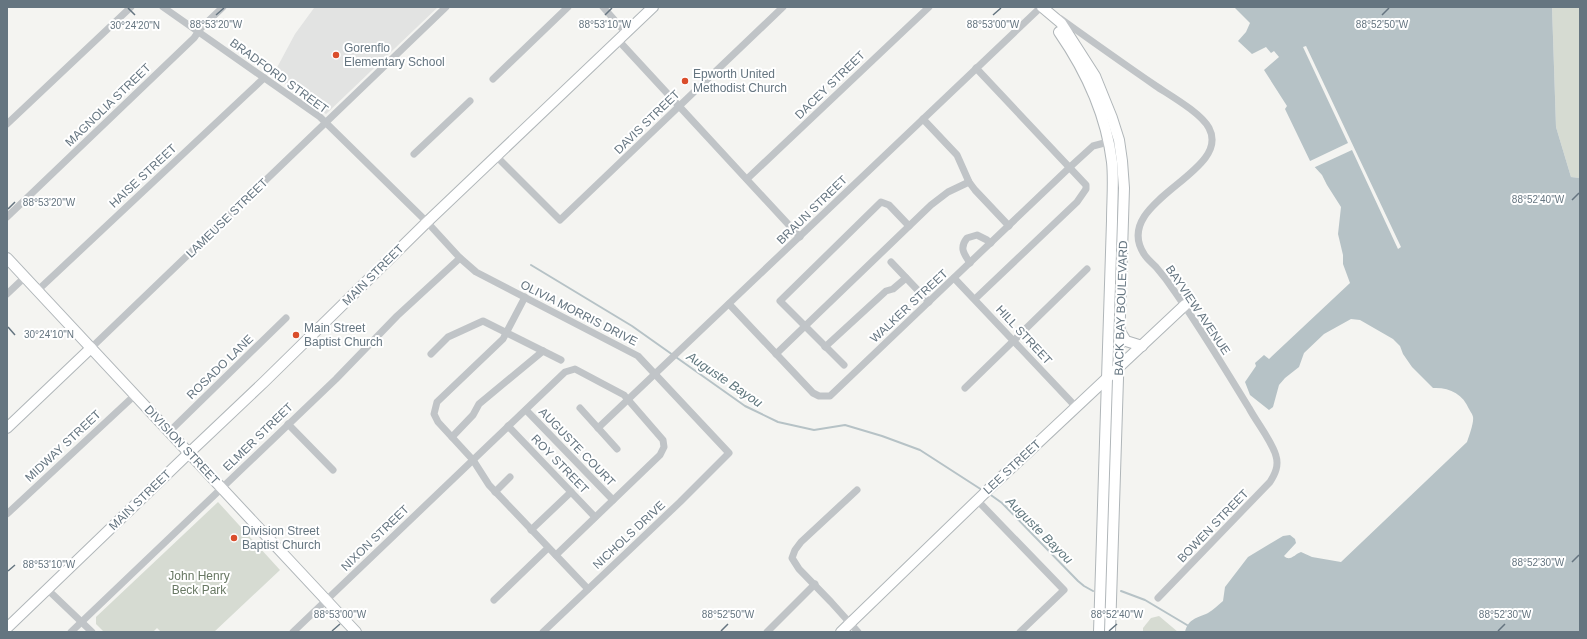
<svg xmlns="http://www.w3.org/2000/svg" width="1587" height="639" viewBox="0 0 1587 639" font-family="Helvetica,sans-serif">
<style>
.built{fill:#e2e3e2}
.green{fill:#d6dbd2}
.water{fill:#b6c2c6}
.pier{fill:#f4f4f1}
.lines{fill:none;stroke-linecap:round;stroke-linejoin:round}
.stream{stroke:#b6c2c6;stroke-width:2}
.secondary-casing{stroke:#b0b6b9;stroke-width:12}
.street{stroke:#c0c4c7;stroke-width:7}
.secondary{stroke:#fff;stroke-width:10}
.ticks{fill:none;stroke:#657580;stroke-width:1.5}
.poi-dot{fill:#da4d2b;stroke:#fff;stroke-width:1.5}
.labels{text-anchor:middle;stroke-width:4;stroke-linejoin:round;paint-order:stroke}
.poi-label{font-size:12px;fill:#657580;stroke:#fff;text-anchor:start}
.street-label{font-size:12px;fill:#657580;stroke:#fff}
.park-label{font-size:12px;fill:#687863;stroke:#fff}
.water-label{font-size:13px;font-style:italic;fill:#60777e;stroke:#fff}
.ticks-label{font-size:10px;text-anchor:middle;fill:#657580;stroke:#fff;stroke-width:4;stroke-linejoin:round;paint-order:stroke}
</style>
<rect width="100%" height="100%" fill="#f4f4f1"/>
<polygon class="built" points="314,7 438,7 326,114 273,75 295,34 314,8"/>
<g class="green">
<polygon points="1552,7 1580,7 1580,178 1571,177 1556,127"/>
<polygon points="218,502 280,570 214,632 161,632 157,628 153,632 104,632 96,624 96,617"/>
<polygon points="1159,616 1178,632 1143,632 1143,628 1151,618"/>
</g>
<path class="water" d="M1234 7H1552L1556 127 1571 177 1580 178V632H1185C1188 619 1197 618 1208 613 1213 610 1218 605 1223 601L1225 587 1248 557 1283 536 1290 535 1295 539 1296 543 1284 556C1290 562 1295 554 1301 552L1312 557 1341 562 1467 442C1469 436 1474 423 1473 417 1473 415 1470 411 1469 409 1463 394 1449 387 1433 388L1412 367 1403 354 1400 346 1393 339 1360 320 1351 319 1324 334 1304 353 1299 367 1285 378 1279 385 1273 407 1269 410 1250 395 1245 382 1256 366 1255 363 1264 355 1269 359 1350 283 1343 264V255L1338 234 1341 207 1327 185 1322 175 1311 163 1285 109 1287 106 1264 70 1279 57 1274 51 1271 53 1266 47 1252 54 1238 41 1246 32 1250 23Z"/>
<polygon class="pier" points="1306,46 1401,247 1398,249 1352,150 1313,168 1308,162 1348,143 1303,47"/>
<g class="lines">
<g class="stream">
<polyline points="531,265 632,326 745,406 778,422 814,430 845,425 882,436 920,450 982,490"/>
<polyline points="988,493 1002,503 1078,581 1084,586 1093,591"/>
<polyline points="1121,591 1145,600 1187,625"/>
</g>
<g class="secondary-casing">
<g id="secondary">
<polyline points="1042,7 1061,23 1095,76 1112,118 1119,140 1122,161 1124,188 1110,632"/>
<path d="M1059 32C1086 71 1106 114 1112 162 1114 181 1112 202 1112 221L1099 632"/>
<polyline points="7,258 356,632"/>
<polyline points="1120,331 1126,341 1142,346"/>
<polyline points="7,428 91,348"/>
<polyline points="7,628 189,453 265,381 427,222 653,7"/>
<polyline points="841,632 993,485 1185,305"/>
</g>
</g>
<g class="street">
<polyline points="163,7 320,117 427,222 460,258 476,272 638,356 729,453 680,502 543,632"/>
<polyline points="603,7 626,33"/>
<path d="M1061 19C1093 42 1124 64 1156 86 1171 96 1201 113 1209 128 1233 173 1110 201 1144 254 1147 259 1152 263 1156 267 1163 275 1169 283 1175 292 1201 329 1225 369 1249 408 1257 423 1272 441 1276 456 1279 466 1275 474 1270 482L1158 598"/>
<polyline points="618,40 800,237"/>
<polyline points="493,79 568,7"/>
<polyline points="923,119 957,155 969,182 975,190 1009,226"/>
<polyline points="7,124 131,7"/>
<polyline points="414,154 470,101"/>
<polyline points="497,157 560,220 783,7"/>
<polyline points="747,179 929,7"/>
<polyline points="7,217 194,38 201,28 223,7"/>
<polyline points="891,262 929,302"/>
<path d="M970 263C964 254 959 248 967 238L977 235 987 240 991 243"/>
<polyline points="954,278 1077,408"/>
<polyline points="37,291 264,78"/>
<polyline points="7,294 25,277"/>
<polyline points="525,297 503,339 437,402 434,414 438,422 473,460 489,485 588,589"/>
<polyline points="975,299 1077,202 1086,189 1086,185 976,68"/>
<polyline points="729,304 813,393 819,396 830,396 1070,167 1093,146 1108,142"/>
<polyline points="825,347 886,291 893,289 906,278"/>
<polyline points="91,348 446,7"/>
<polyline points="431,354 448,337 483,321 561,360"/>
<polyline points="776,354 931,205 948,192 969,182"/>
<polyline points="844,365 780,301 881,202 889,205 909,226"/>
<polyline points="965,388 1087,269"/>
<polyline points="580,408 617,449"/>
<polyline points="526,410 613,500"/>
<polyline points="288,424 333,470"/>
<polyline points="508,426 595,517"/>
<polyline points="598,428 1041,7"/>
<polyline points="169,432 286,318"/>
<polyline points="452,437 473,415 479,404 543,351"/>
<polyline points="857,490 801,542 795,550 792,558 799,569 831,602 858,632"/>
<polyline points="495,492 510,477"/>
<polyline points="977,500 1064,590 1020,632"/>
<polyline points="7,514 135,395"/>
<polyline points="531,530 571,492"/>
<polyline points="47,589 92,632"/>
<polyline points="494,600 548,548"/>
<polyline points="71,632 336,379 397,316 460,258"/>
<polyline points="293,632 565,372 575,369 624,395 663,440 664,447 660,455 556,555"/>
<polyline points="767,632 815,584"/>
</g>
<use href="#secondary" class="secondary"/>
</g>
<path class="ticks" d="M128 8 135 15M216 15 224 8M605 15 612 8M993 15 1001 8M1382 15 1389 8M1572 200 1579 193M8 209 15 202M8 327 15 335M1572 562 1579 555M8 571 15 565M332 631 340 624M721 631 728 624M1109 631 1117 624M1498 631 1505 624"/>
<g class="poi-dot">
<circle cx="336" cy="55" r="4"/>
<circle cx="685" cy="81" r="4"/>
<circle cx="296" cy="335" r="4"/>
<circle cx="234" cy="538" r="4"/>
</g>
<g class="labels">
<g class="poi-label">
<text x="344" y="52">Gorenflo<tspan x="344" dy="14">Elementary School</tspan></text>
<text x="693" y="78">Epworth United<tspan x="693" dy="14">Methodist Church</tspan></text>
<text x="304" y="332">Main Street<tspan x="304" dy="14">Baptist Church</tspan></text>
<text x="242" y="535">Division Street<tspan x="242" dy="14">Baptist Church</tspan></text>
</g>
<g class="street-label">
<text transform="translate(279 76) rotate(36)" y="4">BRADFORD STREET</text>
<text transform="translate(830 85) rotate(-44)" y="4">DACEY STREET</text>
<text transform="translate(108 105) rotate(-44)" y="4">MAGNOLIA STREET</text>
<text transform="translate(647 122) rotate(-44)" y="4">DAVIS STREET</text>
<text transform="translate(143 176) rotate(-43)" y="4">HAISE STREET</text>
<text transform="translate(812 210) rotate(-44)" y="4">BRAUN STREET</text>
<text transform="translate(227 218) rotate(-44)" y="4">LAMEUSE STREET</text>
<text transform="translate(373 275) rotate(-45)" y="4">MAIN STREET</text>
<text transform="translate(909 306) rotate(-43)" y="4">WALKER STREET</text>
<text transform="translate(1121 308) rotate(-88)" y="4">BACK BAY BOULEVARD</text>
<text transform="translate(1198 310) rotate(56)" y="4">BAYVIEW AVENUE</text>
<text transform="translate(579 313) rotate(27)" y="4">OLIVIA MORRIS DRIVE</text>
<text transform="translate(1024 335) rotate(47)" y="4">HILL STREET</text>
<text transform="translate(220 367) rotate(-44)" y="4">ROSADO LANE</text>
<text transform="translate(258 437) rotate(-44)" y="4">ELMER STREET</text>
<text transform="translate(182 445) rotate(47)" y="4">DIVISION STREET</text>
<text transform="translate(63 446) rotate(-43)" y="4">MIDWAY STREET</text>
<text transform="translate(577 447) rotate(46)" y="4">AUGUSTE COURT</text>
<text transform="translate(560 464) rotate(46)" y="4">ROY STREET</text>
<text transform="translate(1012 467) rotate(-43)" y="4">LEE STREET</text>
<text transform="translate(140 500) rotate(-44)" y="4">MAIN STREET</text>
<text transform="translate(1213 526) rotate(-46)" y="4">BOWEN STREET</text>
<text transform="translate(629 535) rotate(-43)" y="4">NICHOLS DRIVE</text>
<text transform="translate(375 538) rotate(-44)" y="4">NIXON STREET</text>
</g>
<g class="park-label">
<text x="199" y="580">John Henry<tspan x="199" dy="14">Beck Park</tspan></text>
</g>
<g class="water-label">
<text transform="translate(725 379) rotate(34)" y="5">Auguste Bayou</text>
<text transform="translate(1040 530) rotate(45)" y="5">Auguste Bayou</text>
</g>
</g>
<g class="ticks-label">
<text x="216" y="28">88°53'20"W</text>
<text x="605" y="28">88°53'10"W</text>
<text x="993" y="28">88°53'00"W</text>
<text x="1382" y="28">88°52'50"W</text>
<text x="135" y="29">30°24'20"N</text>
<text x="1538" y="203">88°52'40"W</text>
<text x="49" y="206">88°53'20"W</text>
<text x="49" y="338">30°24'10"N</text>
<text x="1538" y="566">88°52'30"W</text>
<text x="49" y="568">88°53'10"W</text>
<text x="340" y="618">88°53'00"W</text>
<text x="728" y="618">88°52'50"W</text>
<text x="1117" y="618">88°52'40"W</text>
<text x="1505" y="618">88°52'30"W</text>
</g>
<rect width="1587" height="639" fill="none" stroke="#657580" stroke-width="16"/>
</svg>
